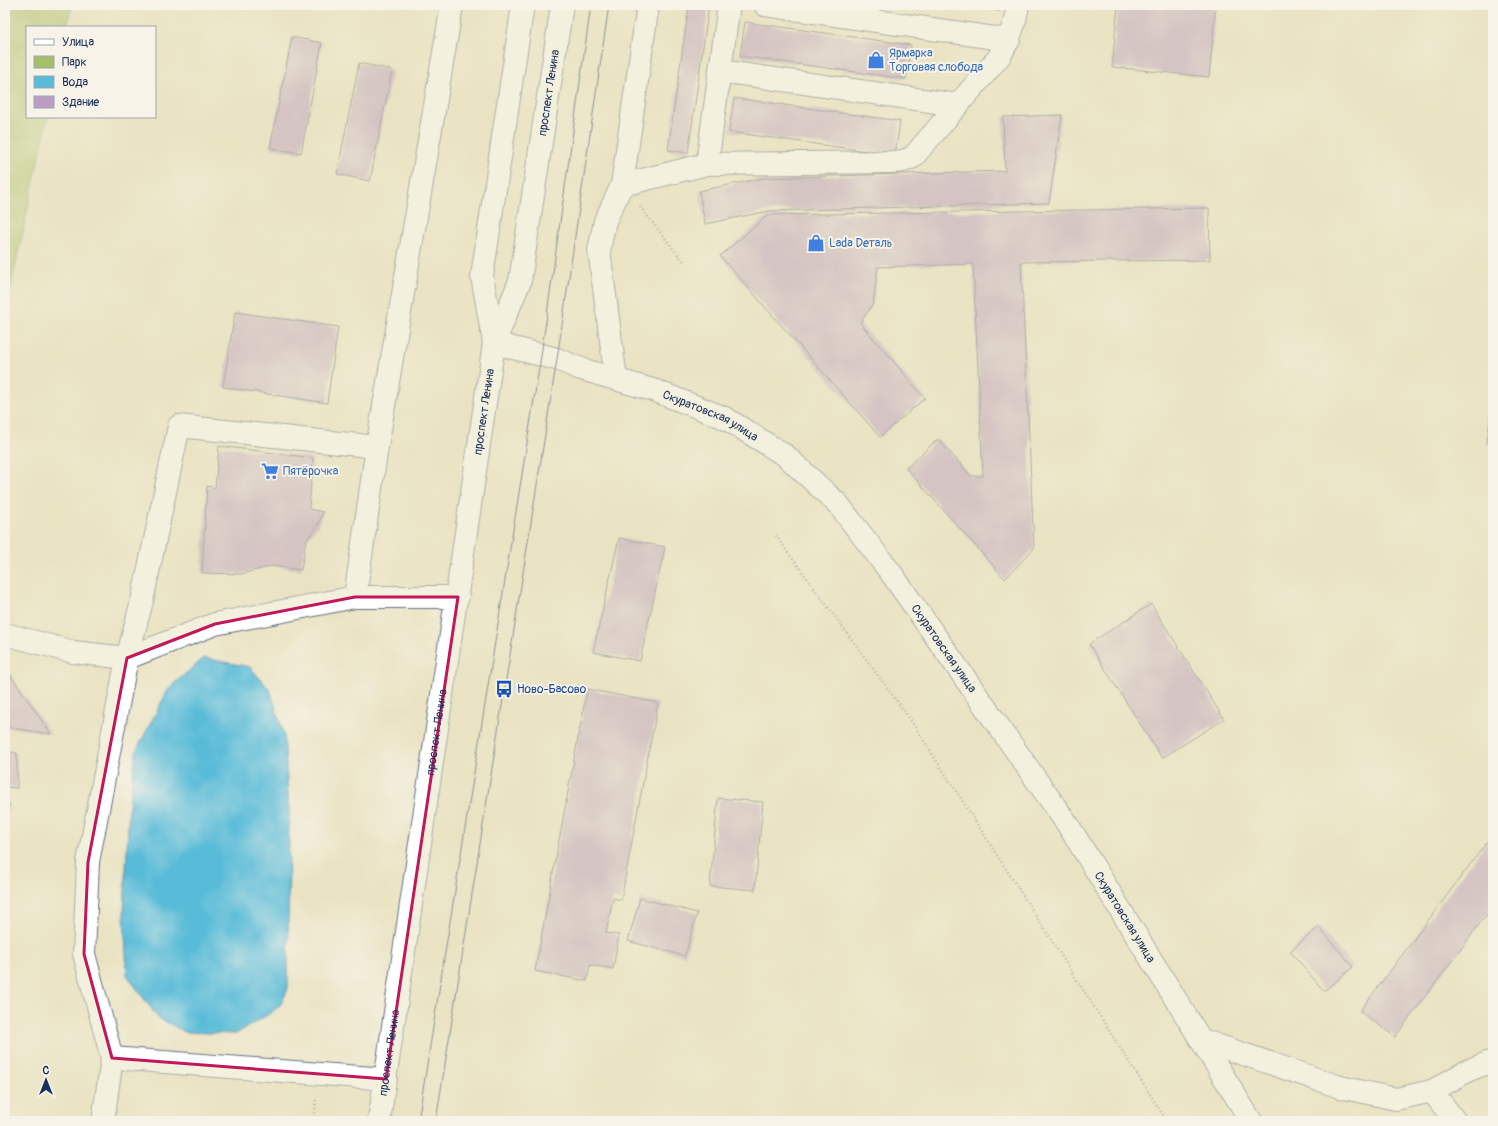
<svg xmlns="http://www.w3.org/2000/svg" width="1498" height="1126" viewBox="0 0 1498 1126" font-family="Pangolin,sans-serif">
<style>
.green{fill:#a5bf66;stroke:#607762}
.water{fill:#59bbd8;stroke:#3a759b}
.building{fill:#bb9ec3}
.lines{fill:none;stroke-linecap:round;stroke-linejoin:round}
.minor-casing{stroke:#636e81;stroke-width:24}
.major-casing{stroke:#636e81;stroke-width:24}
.path{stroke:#636e81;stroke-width:2.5;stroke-dasharray:1 3;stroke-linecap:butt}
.minor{stroke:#fff;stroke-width:22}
.major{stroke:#fff;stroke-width:22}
.tram{stroke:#1b2f5e;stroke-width:1}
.marked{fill:none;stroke:#c2185b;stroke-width:3;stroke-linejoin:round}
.labels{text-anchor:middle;stroke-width:4;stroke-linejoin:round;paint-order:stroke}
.shop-label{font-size:12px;fill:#366cbe;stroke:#f7f3e8;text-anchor:start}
.street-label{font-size:12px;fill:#1b2f5e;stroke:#f7f3e8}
.transit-label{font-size:12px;fill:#164399;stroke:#f7f3e8;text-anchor:start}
</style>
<rect width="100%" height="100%" fill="#f7f3e8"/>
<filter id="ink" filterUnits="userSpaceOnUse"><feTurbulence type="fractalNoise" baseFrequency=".025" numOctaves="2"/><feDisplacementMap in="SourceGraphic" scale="8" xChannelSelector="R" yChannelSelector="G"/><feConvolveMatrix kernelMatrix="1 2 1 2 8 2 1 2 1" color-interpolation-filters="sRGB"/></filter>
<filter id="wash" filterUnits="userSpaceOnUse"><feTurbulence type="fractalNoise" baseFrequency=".012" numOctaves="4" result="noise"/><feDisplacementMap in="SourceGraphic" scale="16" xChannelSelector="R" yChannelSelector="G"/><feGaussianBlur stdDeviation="0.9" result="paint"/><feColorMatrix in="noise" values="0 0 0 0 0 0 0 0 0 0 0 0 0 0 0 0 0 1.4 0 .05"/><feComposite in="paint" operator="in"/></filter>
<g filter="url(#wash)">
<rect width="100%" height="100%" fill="#eae3c3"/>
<polygon class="green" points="5,5 72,5 67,27 27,27 27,117 48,117 5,313"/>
<polygon class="water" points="204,658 250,667 270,690 284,735 289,812 288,989 281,1004 272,1012 236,1034 185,1032 158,1018 127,975 124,913 129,806 136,751 169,688"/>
<g id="blocks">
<g class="building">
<polygon points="689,5 709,5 688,153 668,150"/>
<polygon points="967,5 1001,5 1000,11"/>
<polygon points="1118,5 1216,5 1209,77 1112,67"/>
<polygon points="745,22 911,45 906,79 740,56"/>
<polygon points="292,37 322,43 301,153 270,148"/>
<polygon points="359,63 392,70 370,181 337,174"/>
<polygon points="734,98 900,121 895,155 729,132"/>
<polygon points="1062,115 1049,203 769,211 705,224 699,191 763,178 1005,171 1003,117"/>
<polygon points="1209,208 1210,260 1021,262 1034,548 1005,579 906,468 938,439 971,476 983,476 973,264 878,267 873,304 860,323 925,398 880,437 720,256 768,215"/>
<polygon points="235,312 338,327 327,403 223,387"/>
<polygon points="1492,401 1493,401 1493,444 1487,444"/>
<polygon points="219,446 313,458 309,509 323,512 318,525 306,541 301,570 272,566 241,574 202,573 207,486 215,488"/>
<polygon points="619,538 665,547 640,661 593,652"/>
<polygon points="1151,604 1224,719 1162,758 1089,644"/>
<polygon points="9,673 32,706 51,734 5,727 5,680"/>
<polygon points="587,689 658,703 621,900 613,898 606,933 619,935 613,969 590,965 587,981 535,971"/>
<polygon points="5,751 17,753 17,788 5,787"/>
<polygon points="718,798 763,802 755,890 710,886"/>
<polygon points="9,803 6,827 5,827 5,804"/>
<polygon points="1493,834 1493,906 1395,1037 1360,1011"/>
<polygon points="640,898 697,913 685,956 628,941"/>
<polygon points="1319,927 1353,967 1324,991 1290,951"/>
</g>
</g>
</g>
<g filter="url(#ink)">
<use href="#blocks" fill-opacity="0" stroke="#636e81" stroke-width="1"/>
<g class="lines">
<g class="minor-casing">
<g id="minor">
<polyline points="765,5 1009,40"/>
<polyline points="720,71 958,105"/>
<polyline points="707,164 729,5"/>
<path d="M622 185 707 164 893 162 903 161 913 157 999 57C1010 40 1015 25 1018 5"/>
<path id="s1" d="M494 343 557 359 581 369 656 391 725 418 786 456 838 504 891 573 1068 825 1251 1121"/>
<polyline points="616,379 599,250 605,221 622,185 648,5"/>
<polyline points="355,597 377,447 452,5"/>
<polyline points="5,634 73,652 127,658 215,624 355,597 458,597"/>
<polyline points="1202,1040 1340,1087 1396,1099 1432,1091 1455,1121"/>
<polyline points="112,1058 386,1079"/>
<polyline points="1432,1091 1469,1070 1493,1061"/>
<polyline points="103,1121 112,1058 84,954 88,862 127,658 142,601 179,426 377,447"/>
</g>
</g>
<g class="major-casing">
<g id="major">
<polyline points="494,343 482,276 523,5"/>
<path id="s2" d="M379 1121 494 343 520 281 562 5"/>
</g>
</g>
<g class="path">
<polyline points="640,207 684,262"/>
<polyline points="776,536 910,719 1167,1121"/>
<polyline points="314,1121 316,1098"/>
</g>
<use href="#minor" class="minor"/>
<use href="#major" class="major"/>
<g class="tram">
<polyline points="418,1121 541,356 591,5"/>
<polyline points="436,1121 557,359 609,5"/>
</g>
</g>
</g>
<path d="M0 0H1498V1126H0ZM355 597H458L386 1079 112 1058 84 954 88 862 127 658 215 624Z" fill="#eae3c3" fill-opacity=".55" fill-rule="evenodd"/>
<path class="marked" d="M355 597H458L386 1079 112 1058 84 954 88 862 127 658 215 624Z"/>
<defs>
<g id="shop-bare" transform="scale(1.38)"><path d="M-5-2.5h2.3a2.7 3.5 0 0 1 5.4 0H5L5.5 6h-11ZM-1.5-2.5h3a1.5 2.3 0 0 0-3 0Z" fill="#3f7fe0" stroke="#f7f3e8" stroke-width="2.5" paint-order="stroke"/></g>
<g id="supermarket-bare" transform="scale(1.38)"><path d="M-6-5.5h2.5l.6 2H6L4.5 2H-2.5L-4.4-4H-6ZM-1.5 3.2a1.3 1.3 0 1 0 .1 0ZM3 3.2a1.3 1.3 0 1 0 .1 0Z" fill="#3f7fe0" stroke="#f7f3e8" stroke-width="2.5" paint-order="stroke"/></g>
<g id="bus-bare" transform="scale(1.38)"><path d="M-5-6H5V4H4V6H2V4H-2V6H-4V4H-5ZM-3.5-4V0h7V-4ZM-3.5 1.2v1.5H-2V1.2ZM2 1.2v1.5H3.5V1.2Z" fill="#1a4fb4" stroke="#f7f3e8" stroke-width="2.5" paint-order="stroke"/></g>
</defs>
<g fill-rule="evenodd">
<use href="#shop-bare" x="876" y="60"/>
<use href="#shop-bare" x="816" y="243"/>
<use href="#supermarket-bare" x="270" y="471"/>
<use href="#bus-bare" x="504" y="689"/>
</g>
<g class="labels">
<g class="shop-label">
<text x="889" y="57">Ярмарка<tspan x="889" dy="14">Торговая слобода</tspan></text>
<text x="829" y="247">Lada Dеталь</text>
<text x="283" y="475">Пятёрочка</text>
</g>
<g class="street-label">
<text dy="4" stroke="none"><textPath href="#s2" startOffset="1044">проспект Ленина</textPath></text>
<text dy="4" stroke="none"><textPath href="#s2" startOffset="717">проспект Ленина</textPath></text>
<text dy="4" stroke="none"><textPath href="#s1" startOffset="229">Скуратовская улица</textPath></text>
<text dy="4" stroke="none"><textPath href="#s1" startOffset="565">Скуратовская улица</textPath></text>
<text dy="4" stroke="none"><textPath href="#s2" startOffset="393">проспект Ленина</textPath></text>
<text dy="4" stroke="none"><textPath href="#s1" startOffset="889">Скуратовская улица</textPath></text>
<text dy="4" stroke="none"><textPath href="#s2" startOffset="69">проспект Ленина</textPath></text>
</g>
<g class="transit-label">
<text x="517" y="693">Ново-Басово</text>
</g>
</g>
<rect width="1498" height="1126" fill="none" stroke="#f7f3e8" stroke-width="20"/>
<rect x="26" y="26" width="130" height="92" fill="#f7f3e8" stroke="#9fa5b1"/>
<rect x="34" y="39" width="20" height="6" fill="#ffffff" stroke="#9fa5b1"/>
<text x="62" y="46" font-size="12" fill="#1b2f5e">Улица</text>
<rect x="34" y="56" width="20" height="12" fill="#a5bf66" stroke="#9fa5b1"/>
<text x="62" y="66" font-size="12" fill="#1b2f5e">Парк</text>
<rect x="34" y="76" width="20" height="12" fill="#59bbd8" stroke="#9fa5b1"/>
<text x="62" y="86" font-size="12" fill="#1b2f5e">Вода</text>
<rect x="34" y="96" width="20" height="12" fill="#bb9ec3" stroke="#9fa5b1"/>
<text x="62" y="106" font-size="12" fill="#1b2f5e">Здание</text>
<g transform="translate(46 1080)" stroke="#f7f3e8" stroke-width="3" paint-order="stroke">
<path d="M0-3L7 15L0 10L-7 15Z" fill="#1b2f5e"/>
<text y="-6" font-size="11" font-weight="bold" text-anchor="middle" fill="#1b2f5e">С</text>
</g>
</svg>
